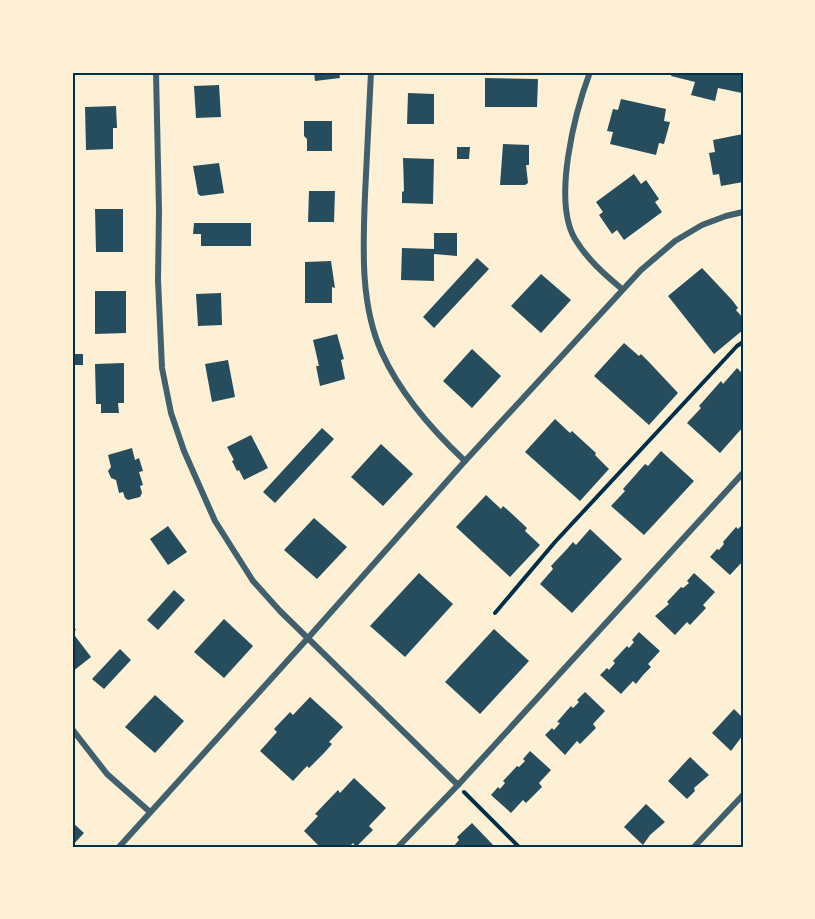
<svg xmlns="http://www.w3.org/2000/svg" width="815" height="919" viewBox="0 0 815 919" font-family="'Fira Sans Condensed',sans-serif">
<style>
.building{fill:#264d5e}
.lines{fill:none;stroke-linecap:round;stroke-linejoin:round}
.path{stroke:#003049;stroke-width:4}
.minor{stroke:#3f606c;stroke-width:6}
.neatline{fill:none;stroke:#003049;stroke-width:2}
</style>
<rect width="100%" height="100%" fill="#fdf0d5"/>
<g class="building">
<polygon points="314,72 339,72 340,78 315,81"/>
<polygon points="672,72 743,72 742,93 718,88 715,101 691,95 695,82 671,76"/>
<polygon points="485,78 538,79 537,107 485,107"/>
<polygon points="219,85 221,117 196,118 194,86"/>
<polygon points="408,93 434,94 434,124 407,124"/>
<polygon points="621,99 666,109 664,121 670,122 664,144 659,143 656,155 610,144 613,132 607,131 613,109 618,110"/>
<polygon points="116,106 117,128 113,128 113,149 86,150 85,107"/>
<polygon points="304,121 332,121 332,151 307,151 307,139 304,136"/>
<polygon points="743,134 743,182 721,186 719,174 713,175 709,153 715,152 713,140"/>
<polygon points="503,144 529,145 529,165 526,165 528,183 525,185 500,185"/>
<polygon points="457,147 470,147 469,159 457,159"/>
<polygon points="403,158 434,159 433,204 402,203 402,192 404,191"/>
<polygon points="219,163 224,193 201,196 198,194 193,166"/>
<polygon points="634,174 641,184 646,180 659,199 655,202 662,212 624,240 617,230 612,234 599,215 603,212 596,202"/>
<polygon points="309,191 335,191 334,222 308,222"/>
<polygon points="95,209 123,209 123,252 96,252"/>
<polygon points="194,223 251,223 251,246 201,246 201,234 193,234"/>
<polygon points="434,233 457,233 457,256 434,254 434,281 401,280 402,248 434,249"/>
<polygon points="477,258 489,269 434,328 423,317"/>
<polygon points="331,261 335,288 332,287 332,303 305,303 305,262"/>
<polygon points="702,268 732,300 738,308 736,310 743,318 743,330 714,354 668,296"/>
<polygon points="541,274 571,300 541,333 511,306"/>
<polygon points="95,291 126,291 126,333 95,334"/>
<polygon points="221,293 222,325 198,326 196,294"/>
<polygon points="337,334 344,359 341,360 345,379 320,386 316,366 319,366 313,340"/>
<polygon points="624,343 639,356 641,354 648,361 678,393 649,425 594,376"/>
<polygon points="472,349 501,376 472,408 443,381"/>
<rect x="72" y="354" width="11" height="11"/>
<polygon points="228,360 235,397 212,402 205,364"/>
<polygon points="124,363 124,403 118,403 119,413 101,413 101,404 96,404 95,364"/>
<polygon points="737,368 743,374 743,427 720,453 687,423 701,408 699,406 721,381 723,384"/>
<polygon points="555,419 570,433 572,431 596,453 595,455 609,469 580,501 525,452"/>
<polygon points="322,428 334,439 275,503 263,492"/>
<polygon points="251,435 268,468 244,480 239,470 237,471 232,461 234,460 227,447"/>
<polygon points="381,444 413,474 383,506 351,477"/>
<polygon points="132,448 135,460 139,458 143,471 139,472 143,485 140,486 142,493 140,497 128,500 125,498 123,492 119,493 116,480 111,478 108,471 111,467 108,455"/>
<polygon points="661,451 694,481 644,535 611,506 625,491 623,489 645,464 648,466"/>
<polygon points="486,495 501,509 503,506 510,512 527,528 525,531 540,545 510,577 456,527"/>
<polygon points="314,518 347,547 317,579 284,550"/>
<polygon points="743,524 743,561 730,575 710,557 717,549 719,550 724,544 723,542 736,527 738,529"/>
<polygon points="168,526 187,552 168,565 150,539"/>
<polygon points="590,529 622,559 572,613 540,584 553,569 551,566 567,549 573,542 576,545"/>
<polygon points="419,573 453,604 405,657 370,626"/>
<polygon points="694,573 715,592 703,605 706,608 690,625 687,622 675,635 655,616 669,604 667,602 681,587 683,588 689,583 687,581"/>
<polygon points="174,590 185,600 158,630 147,620"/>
<polygon points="224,619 253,646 224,678 194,652"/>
<polygon points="72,624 76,630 72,632 91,657 72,672"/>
<polygon points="494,629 529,661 480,714 445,682"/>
<polygon points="639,632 660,651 648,664 651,667 643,675 636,684 633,681 621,694 600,675 607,668 609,670 615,663 613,661 627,646 629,648 634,642 632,640"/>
<polygon points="120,649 131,660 104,689 92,679"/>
<polygon points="585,692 605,711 593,724 596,728 580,744 577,741 565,755 545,735 552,728 554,730 560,723 557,722 571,706 573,708 579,702 577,700"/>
<polygon points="155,695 184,721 155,753 125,727"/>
<polygon points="310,697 343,727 329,742 332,744 325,752 309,768 307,766 293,781 260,751 277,732 274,729 290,712 293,715"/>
<polygon points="734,709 743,718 743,735 731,751 712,733"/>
<polygon points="530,751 551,770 539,783 542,787 526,803 523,800 511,813 491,795 498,787 500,789 505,783 503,781 517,766 519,767 525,761 523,759"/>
<polygon points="690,757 709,775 694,788 695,791 687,799 668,781"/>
<polygon points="354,778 386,808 369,826 373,830 356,847 353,843 349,847 320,847 304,831 318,816 315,814 338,790 340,793"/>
<polygon points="646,804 665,822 650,835 643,845 624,827"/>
<polygon points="72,822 84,833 72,846"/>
<polygon points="472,823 494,846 493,847 453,847 459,840 457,837"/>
</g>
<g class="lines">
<g class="path">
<polyline points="495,613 555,542 737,346 743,342"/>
<polyline points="464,792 519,847"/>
</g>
<g class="minor">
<polyline points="156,72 159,211 158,280 162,368 171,413 184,451 215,521 253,581 280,611 458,785"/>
<path d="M371 72C369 113 367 154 365 195 363 247 360 305 382 353 401 395 432 430 465 461"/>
<path d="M590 72C575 112 552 200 575 239 587 259 604 274 622 289"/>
<polyline points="72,729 107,774 150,812"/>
<polyline points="119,847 308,638 465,461 641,270 675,241 702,225 726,216 743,212"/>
<polyline points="398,847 458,785 743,473"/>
<polyline points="694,847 743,795"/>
</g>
</g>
<rect width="815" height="919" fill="none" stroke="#fdf0d5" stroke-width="147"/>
<rect x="74" y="74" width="668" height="772" class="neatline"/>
</svg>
